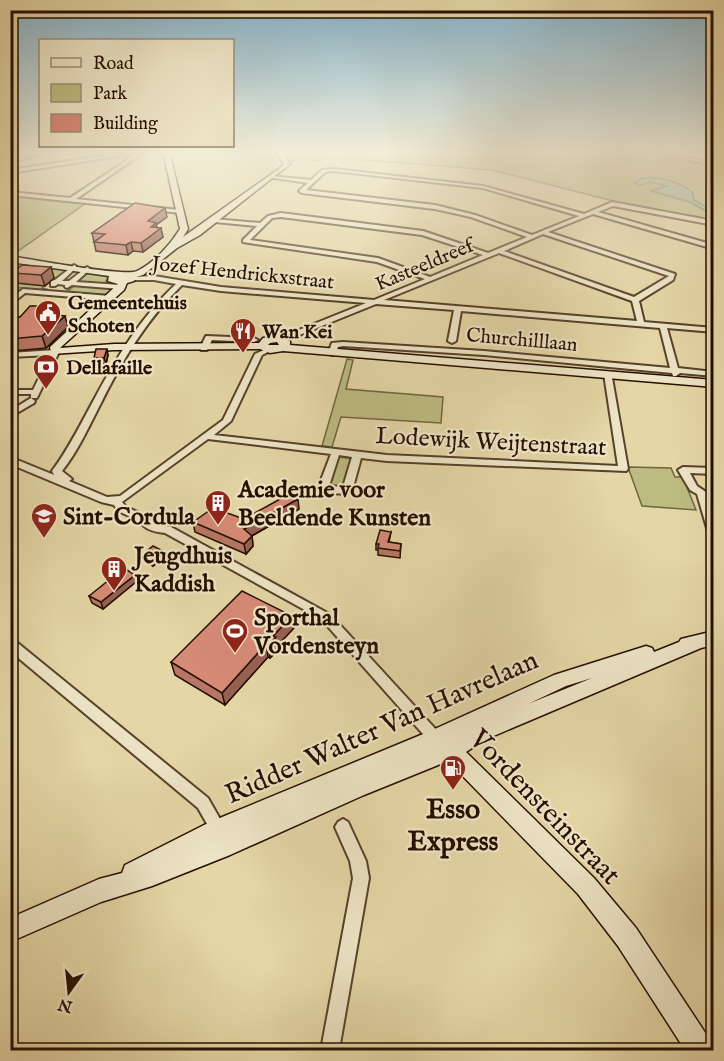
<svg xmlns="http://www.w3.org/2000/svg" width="724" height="1061" viewBox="0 0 724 1061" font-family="'IM FELL English',serif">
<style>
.green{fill:#bcbb81;stroke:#716540;stroke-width:1.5}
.water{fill:#95b9aa;stroke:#697566;stroke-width:1.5}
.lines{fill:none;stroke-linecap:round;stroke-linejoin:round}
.stream{stroke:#697566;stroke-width:1.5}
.street-casing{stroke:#56412a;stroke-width:4}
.secondary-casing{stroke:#260f00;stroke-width:3}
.street{fill:#ede4c5;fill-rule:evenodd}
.secondary{fill:#ede4c5;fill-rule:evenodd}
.wall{fill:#b87766;stroke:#260f00;stroke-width:1.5}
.shaded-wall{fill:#966153;stroke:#260f00;stroke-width:1.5}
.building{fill:#d68a77;stroke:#260f00;stroke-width:1.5}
.labels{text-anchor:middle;stroke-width:4.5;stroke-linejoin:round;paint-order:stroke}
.far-street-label{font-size:20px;fill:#260f00;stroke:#ede4c5}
.far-poi-label{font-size:20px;font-weight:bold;fill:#260f00;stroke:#ede4c5;text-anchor:start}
.street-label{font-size:24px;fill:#260f00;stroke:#ede4c5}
.poi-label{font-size:24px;font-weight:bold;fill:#260f00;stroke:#ede4c5;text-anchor:start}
.near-street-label{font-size:28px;fill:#260f00;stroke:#ede4c5}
.near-poi-label{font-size:28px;font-weight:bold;fill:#260f00;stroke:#ede4c5}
</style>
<rect width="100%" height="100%" fill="#e4d6a6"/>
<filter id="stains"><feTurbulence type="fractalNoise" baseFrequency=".00333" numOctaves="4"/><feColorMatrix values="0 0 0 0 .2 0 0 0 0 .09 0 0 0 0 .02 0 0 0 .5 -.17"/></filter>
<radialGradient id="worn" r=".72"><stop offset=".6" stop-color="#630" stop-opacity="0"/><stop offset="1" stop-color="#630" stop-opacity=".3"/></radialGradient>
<g class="green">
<polygon points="281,151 640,151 713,165 713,221 621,203 492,170 326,157 319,161 303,158 291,162"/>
<polygon points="11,195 86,203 11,256"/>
<polygon points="11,262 67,269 57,278 25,276 44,286 42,288 46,289 44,290 11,287"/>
<polygon points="89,272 103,273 109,276 106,281 117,286 108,295 67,292"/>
<polygon points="347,359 353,360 346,389 443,397 441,423 341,417 332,447 322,446"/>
<polygon points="339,457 354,459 344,488 328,486"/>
<polygon points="628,467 671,468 675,477 683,477 696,510 642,506"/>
</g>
<path class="water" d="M642 178C659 176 679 182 692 192L694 200 713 211H706L690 202 651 191 666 186 651 182 639 186 634 183Z"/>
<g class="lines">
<g class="stream">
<polyline points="284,151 292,160 333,151"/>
<polyline points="642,151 714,165"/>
</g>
<g class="street-casing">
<g id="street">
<polygon points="21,151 21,152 10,154 10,152"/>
<polygon points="44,151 50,151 10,163 10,160"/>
<polygon points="135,151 143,151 143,153 76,199 179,210 181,213 10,195 10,192 70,198 138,153 10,173 10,170"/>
<polygon points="645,151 652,151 714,163 714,165"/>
<path d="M334 169 483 186 584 214 612 202 714 221V225L613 206 598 212 714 245V249L593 214 548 232 675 274 673 280 639 301 644 322 714 328V332L667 328 678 368 714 372V376L680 373 676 376H673L672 373 484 355 343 346 338 347 335 355H332L328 353 332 343 343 342 484 351 670 368 660 328 461 311 456 341 452 343 448 341 454 310 376 304 282 342H279V338L366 303 221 291 182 285C147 319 123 359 101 403 89 426 78 451 62 471L72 479 69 481 107 497 120 496 223 420 255 354 268 348 272 350 262 355 231 421 214 435 387 455 618 466 604 374 605 372H611L628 469 626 471 387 461 361 458 352 491C345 496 325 493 318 488L331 454 208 439 122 502 126 507 149 517C153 526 162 525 171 527L331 615 440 734 442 738 440 742 435 744 430 742 323 621 314 615 165 533C156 532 144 530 140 521L118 511 114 505 101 502 10 464V457L54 475 52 471C70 447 82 421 96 396 118 355 142 316 176 284L154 280H133L131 279V277L154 276 221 287 374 300 425 279 377 262 243 242V240L257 226 215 222 213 221V219L260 223 268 216 281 213 423 231 488 253 527 237 471 217 435 209 302 193 299 191 308 183 268 177 270 176 311 180 322 170ZM334 171 483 188 579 216 532 235 475 215 435 205 306 190 325 172ZM281 217 422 235 483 255 430 277 378 258 250 240 272 218ZM543 234 669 276 634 297 504 251ZM499 253 632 301 637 321 384 300ZM339 455 352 457 343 487 329 486Z"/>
<polygon points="74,265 76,266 76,268 62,281 69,281 87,267 90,269 89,270 76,282 121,285 124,287 121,289 72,285 67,288 65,287 65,285 58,284 55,286 51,286 51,281 55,280"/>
<polygon points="23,289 110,296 113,298 110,300 25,293 10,305 10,299"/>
<polygon points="206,336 254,338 258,340 254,342 212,340 207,350 201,350 200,348"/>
<polygon points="55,350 59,352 37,398 31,398 31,394 10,394 10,390 33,390 50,355 10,357 10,353"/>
<polygon points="31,398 35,401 34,403 10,417 10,411"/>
<polygon points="683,467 714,468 714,474 690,473 697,486 706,492 714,516 714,538 709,535 697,494 690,490 678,470"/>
<polygon points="10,638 14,640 208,798 228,833 225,838 220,841 215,838 198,808 10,651"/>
<polygon points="343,819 348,822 366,861 369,878 339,1050 321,1050 353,878 350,861 335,827 338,822"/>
</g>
</g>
<g class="secondary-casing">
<g id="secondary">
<path d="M163 151H169L188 229 183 237 280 168 284 164 275 151H281L290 164 200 235 177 248 143 275 136 277 134 281 127 283 124 290 60 348 114 344 259 343 263 338 279 336 290 341V345L714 380V387L283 351 270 353 260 349 114 350 51 354 50 347 118 284 108 281 109 276 10 262V256C30 259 124 277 137 271 154 263 170 245 180 229ZM277 342 279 345H268L270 343Z"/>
<path d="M714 631V645L701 648 484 740 466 752 594 878 636 928 710 1040 713 1050H685L618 946 578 894 448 761 364 795 230 855 152 886 101 902 10 942V918L99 879 122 873 125 865 210 822 428 732 554 675 646 646 652 648 654 652 679 642 681 639ZM592 678 528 704 566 686Z"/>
</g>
</g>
<use href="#street" class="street"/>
<use href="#secondary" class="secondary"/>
</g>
<g class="wall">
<polygon points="167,217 156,225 163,237 143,252 133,251 128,255 96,251 92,233"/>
<polygon points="51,267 54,278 45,286 16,283 12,273"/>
<polygon points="40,306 42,310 52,312 53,315 68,327 46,348 13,351 10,345 10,318 20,317"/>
<polygon points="108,355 106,364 96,364 94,358"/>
<polygon points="299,509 252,536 253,546 246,554 195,532 193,522 244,519"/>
<polygon points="391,532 389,542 401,544 400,558 378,555 378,550 376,550 376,544"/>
<polygon points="142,555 165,557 153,566 144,561"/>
<polygon points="135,575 137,581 103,609 92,603 89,596"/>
<polygon points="293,629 277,646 278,650 270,658 268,657 225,705 175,675 171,662"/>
</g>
<g class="shaded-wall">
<polygon points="165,208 167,217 156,225 157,230 161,228 163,237 143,252 141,243 148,221"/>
<polygon points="131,242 133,251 128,255 126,245"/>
<polygon points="51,267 54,278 45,286 41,275"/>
<polygon points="14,287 16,292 10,296 10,290"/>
<polygon points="52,312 56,324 65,316 68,327 46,348 42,336 50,314"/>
<polygon points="107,349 108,355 106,364 104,358"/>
<polygon points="298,499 299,509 246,539 244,529"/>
<polygon points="252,536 253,546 246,554 244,544"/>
<polygon points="163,551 165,557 153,566 151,559"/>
<polygon points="135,575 137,581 103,609 101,602"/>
<polygon points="292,616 293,629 277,646 278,650 270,658 268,646 273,636"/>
<polygon points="266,644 268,657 225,705 222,693"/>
</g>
<g class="building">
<polygon points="135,203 165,208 148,221 156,223 151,227 161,228 141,243 131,242 126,245 94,242 105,234 92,233"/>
<polygon points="22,265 51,267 41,275 12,273"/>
<polygon points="10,280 14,287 10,290"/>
<polygon points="30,306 40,306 38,310 52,312 50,314 65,316 42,336 10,339 10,318 20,317"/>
<polygon points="96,349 107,349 104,358 94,358"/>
<polygon points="291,493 298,499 244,529 252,536 244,544 193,522 213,508 244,519"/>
<polygon points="380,530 391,532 388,542 401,544 400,551 378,548 379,544 376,544"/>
<polygon points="153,546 163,551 151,559 142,555"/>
<polygon points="124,568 135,575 101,602 89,596"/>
<polygon points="242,591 292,616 273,636 276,637 268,646 266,644 222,693 171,662"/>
</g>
<linearGradient id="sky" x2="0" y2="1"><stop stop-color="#87b6cf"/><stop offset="0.51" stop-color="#f3edd7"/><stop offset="1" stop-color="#f3edd7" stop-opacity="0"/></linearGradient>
<rect width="724" height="299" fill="url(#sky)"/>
<defs>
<g id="civic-pin" transform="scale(1.35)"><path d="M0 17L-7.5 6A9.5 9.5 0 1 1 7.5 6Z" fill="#8f2418" stroke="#ede4c5"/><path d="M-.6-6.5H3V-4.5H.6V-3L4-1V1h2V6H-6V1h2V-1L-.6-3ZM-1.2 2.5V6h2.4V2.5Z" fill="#fff"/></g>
<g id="restaurant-pin" transform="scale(1.35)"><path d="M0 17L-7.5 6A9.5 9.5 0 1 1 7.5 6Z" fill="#8f2418" stroke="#ede4c5"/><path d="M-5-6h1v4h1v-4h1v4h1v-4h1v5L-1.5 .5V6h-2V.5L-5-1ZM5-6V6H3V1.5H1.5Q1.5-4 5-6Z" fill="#fff"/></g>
<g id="bank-pin" transform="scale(1.35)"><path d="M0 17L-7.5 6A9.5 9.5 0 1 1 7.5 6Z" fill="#8f2418" stroke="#ede4c5"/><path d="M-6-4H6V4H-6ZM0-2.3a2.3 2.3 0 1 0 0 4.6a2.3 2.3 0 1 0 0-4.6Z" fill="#fff"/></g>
<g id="building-pin" transform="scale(1.35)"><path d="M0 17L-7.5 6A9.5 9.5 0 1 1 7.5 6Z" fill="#8f2418" stroke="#ede4c5"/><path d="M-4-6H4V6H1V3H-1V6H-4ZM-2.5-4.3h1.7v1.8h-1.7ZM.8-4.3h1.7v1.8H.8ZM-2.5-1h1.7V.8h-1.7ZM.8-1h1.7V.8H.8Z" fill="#fff"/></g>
<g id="school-pin" transform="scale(1.35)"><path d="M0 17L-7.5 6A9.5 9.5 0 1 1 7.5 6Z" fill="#8f2418" stroke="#ede4c5"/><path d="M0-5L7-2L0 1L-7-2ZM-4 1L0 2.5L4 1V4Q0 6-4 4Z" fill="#fff"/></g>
<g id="stadium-pin" transform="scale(1.35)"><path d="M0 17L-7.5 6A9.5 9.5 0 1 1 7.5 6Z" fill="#8f2418" stroke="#ede4c5"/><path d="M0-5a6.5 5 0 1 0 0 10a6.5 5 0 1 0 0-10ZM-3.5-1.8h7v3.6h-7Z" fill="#fff"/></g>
<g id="fuel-pin" transform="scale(1.35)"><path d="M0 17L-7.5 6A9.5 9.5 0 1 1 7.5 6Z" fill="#8f2418" stroke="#ede4c5"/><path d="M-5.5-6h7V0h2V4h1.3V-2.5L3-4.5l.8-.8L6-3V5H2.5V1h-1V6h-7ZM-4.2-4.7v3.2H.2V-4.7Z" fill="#fff"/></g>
</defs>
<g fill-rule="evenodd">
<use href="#civic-pin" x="48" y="313"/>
<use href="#restaurant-pin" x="243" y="331"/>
<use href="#bank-pin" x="46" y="367"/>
<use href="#building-pin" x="218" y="503"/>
<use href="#school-pin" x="44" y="516"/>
<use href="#building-pin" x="114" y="569"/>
<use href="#stadium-pin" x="235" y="631"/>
<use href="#fuel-pin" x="453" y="768"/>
</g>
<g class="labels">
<g class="far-street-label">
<text transform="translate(424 264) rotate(-23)" y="7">Kasteeldreef</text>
<text transform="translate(243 272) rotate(6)" y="7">Jozef Hendrickxstraat</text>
<text transform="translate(522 339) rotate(5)" y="7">Churchilllaan</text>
</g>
<g class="far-poi-label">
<text x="68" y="309">Gemeentehuis<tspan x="68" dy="23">Schoten</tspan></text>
<text x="262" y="338">Wan Kei</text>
<text x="66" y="374">Dellafaille</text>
</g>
<g class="street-label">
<text transform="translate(491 441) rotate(3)" y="8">Lodewijk Weijtenstraat</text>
</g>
<g class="poi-label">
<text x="238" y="497">Academie voor<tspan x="238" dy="28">Beeldende Kunsten</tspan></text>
<text x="63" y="524">Sint-Cordula</text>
<text x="134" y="563">Jeugdhuis<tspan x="134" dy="28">Kaddish</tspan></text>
<text x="254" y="625">Sporthal<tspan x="254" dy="28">Vordensteyn</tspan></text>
</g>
<g class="near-street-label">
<text transform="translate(381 726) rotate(-24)" y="10">Ridder Walter Van Havrelaan</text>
<text transform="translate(546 806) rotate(46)" y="10">Vordensteinstraat</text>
</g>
<g class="near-poi-label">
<text x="453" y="818">Esso<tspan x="453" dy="32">Express</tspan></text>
</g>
</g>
<rect width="724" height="1061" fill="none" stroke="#e4d6a6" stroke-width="36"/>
<rect x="12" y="12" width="700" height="1037" fill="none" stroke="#260f00" stroke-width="3"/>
<rect x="18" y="18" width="688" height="1025" fill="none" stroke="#260f00" stroke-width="1.5"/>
<rect x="39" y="39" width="195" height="108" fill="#ede4c5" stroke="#9d8f76" stroke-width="1.5"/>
<rect x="51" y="58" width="30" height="9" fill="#ede4c5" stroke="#9d8f76" stroke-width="1.5"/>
<text x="93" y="69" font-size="18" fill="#260f00">Road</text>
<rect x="51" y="84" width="30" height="18" fill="#bcbb81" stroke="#9d8f76" stroke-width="1.5"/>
<text x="93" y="99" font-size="18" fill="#260f00">Park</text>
<rect x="51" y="114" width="30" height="18" fill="#d68a77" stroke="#9d8f76" stroke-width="1.5"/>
<text x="93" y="129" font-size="18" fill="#260f00">Building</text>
<g transform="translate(69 992) rotate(195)" stroke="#ede4c5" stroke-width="4.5" paint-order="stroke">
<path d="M0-4.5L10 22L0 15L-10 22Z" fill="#260f00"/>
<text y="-9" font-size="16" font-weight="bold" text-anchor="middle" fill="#260f00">N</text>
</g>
<rect width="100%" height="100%" filter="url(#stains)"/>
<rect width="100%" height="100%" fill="url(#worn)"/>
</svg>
